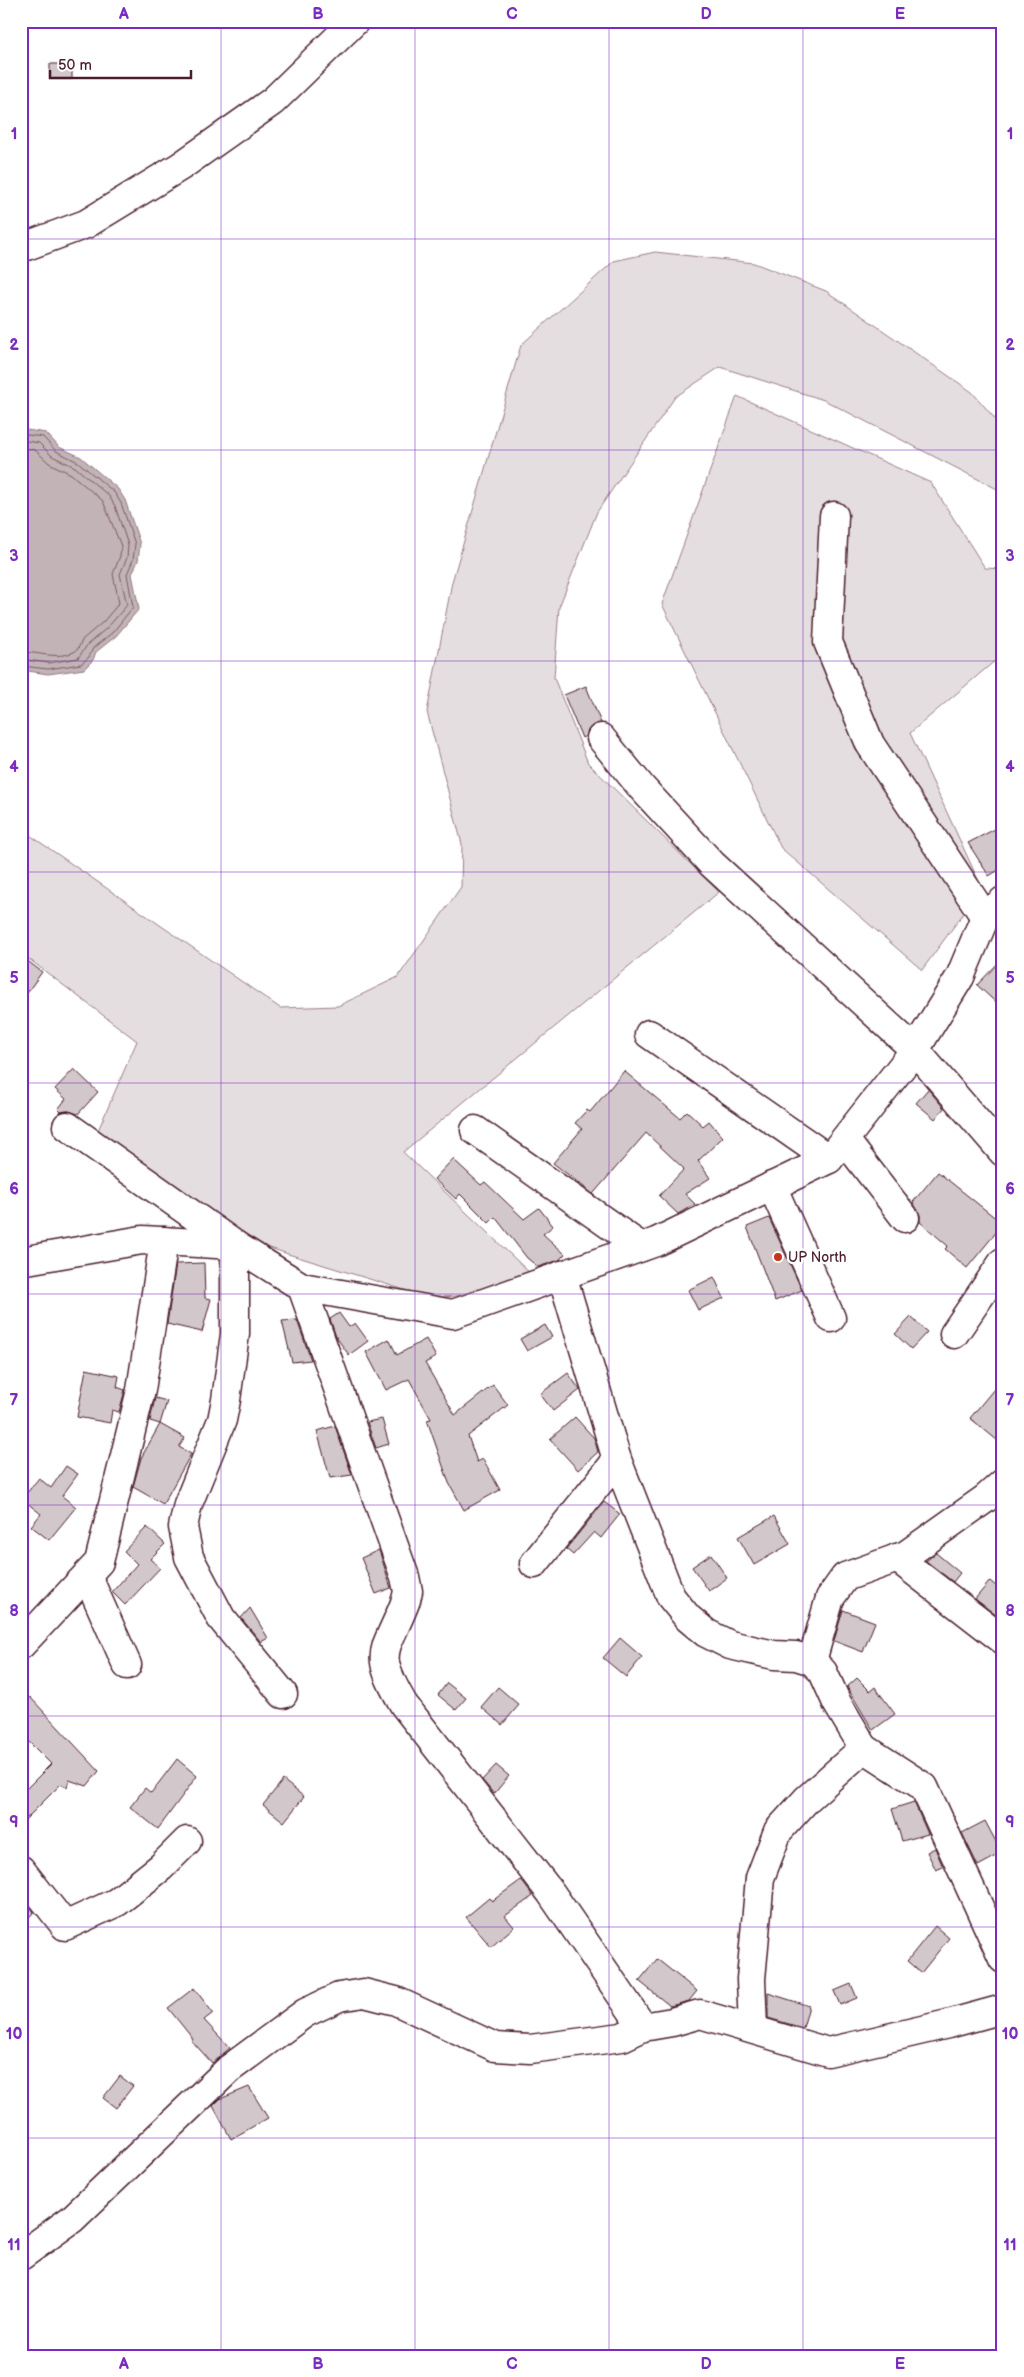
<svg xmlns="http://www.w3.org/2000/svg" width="1024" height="2377" viewBox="0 0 1024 2377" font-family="'Balsamiq Sans',sans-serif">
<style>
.green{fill:#e5dee0;stroke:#987e86}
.water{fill:#c1b3b6;stroke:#91787e}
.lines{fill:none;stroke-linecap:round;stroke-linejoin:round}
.shore{stroke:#7a5a63;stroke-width:1}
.building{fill:#d2c7cb;stroke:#4a1f2b}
.minor-casing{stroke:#4a1f2b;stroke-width:31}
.minor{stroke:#fff;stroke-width:28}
.grid{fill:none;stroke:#7b2cbf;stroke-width:1;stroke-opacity:0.55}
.poi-dot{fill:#c8321e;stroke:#fff;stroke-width:2}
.labels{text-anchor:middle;stroke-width:4.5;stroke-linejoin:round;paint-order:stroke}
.poi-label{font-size:14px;fill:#4a1f2b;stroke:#fff;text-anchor:start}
.neatline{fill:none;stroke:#7b2cbf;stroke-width:2}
.grid-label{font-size:16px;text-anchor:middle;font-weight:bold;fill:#7b2cbf}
</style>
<rect width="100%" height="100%" fill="#fff"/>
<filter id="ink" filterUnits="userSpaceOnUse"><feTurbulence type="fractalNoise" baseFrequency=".02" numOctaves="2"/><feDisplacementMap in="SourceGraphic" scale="10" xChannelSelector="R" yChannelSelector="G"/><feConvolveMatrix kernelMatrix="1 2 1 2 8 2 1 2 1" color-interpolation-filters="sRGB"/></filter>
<g filter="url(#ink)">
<g class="green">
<polygon points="655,252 754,263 826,291 972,392 1003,428 1003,492 824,400 720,367 675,397 597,512 559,607 554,678 588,763 719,892 403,1152 531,1274 491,1293 431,1298 288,1254 228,1234 96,1135 137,1041 21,953 21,829 280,1008 338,1006 398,977 461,887 462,844 427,712 452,582 521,345 614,261"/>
<polygon points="737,396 931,483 985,568 1003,569 1003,654 910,733 982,888 922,970 781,848 662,604"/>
</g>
<polygon class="water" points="21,429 46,433 59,447 81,457 118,489 125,500 140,544 138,561 132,574 139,609 116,636 96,652 93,660 84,669 48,674 21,670"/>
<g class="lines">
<g class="shore">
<polyline points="21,434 43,437 56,451 78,462 114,492 121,503 135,544 133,560 127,574 133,607 113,632 93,648 89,657 81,664 48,669 21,666"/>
<polyline points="21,440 39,443 52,456 75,467 109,496 115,506 128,545 127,558 120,574 127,605 108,627 88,644 78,658 49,663 21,659"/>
<path d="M21 447 35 450 49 463 71 474 103 501 121 546 120 556 113 574 119 603 103 622 83 639 77 650C61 661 39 652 21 652"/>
</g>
</g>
<g class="building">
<rect x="50" y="64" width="22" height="15"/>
<polygon points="586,686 601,723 592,726 586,736 582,738 564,695"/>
<polygon points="997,828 1003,845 1003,867 989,876 968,843"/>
<polygon points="21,956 42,972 21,1001"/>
<polygon points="1003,958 1003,1009 977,985"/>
<polygon points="74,1069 98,1092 78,1114 69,1111 61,1112 58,1109 66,1099 55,1089"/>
<polygon points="624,1071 680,1118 687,1111 703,1126 709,1121 723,1137 698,1161 710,1178 685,1194 695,1204 678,1214 659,1196 684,1169 646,1133 593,1194 553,1163 582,1129 575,1123 587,1110 590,1112"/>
<polygon points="928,1089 944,1108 935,1119 916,1103"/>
<polygon points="453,1159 481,1185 485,1182 524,1219 539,1208 553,1226 543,1234 565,1254 559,1260 538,1267 527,1258 495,1217 489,1223 460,1194 456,1199 434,1179"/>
<polygon points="938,1172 1003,1224 967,1268 945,1249 948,1246 920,1222 920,1215 913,1202"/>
<polygon points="769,1218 802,1290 775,1301 747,1227"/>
<polygon points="204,1263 205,1298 211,1299 202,1332 167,1324 176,1264"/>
<polygon points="714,1277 724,1298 698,1310 688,1290"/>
<polygon points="339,1313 349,1327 355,1323 368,1341 349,1355 336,1337 330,1319"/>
<polygon points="911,1317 927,1332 911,1349 895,1334"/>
<polygon points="297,1320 311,1360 292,1362 282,1321"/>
<polygon points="545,1325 552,1337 527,1351 520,1339"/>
<polygon points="389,1339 397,1355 426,1339 436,1357 425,1363 455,1415 493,1385 508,1405 468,1436 477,1462 483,1459 500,1490 464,1510 449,1483 427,1420 431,1419 409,1379 386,1390 366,1352"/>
<polygon points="86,1369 119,1376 117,1387 125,1390 119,1412 112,1410 110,1423 77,1417"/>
<polygon points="568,1373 580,1390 553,1411 540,1394"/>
<polygon points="994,1389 1003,1396 1003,1445 970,1418"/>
<polygon points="155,1398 167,1401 160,1424 185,1438 179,1447 191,1454 163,1504 133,1487 141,1458 160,1424 150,1421"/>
<polygon points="575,1417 594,1438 598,1452 578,1470 550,1439"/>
<polygon points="382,1419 389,1444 376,1448 367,1422"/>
<polygon points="335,1426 352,1475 330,1478 317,1431"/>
<polygon points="66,1466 78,1474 62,1496 76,1507 49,1540 31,1526 41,1514 22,1499 39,1478 51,1488"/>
<polygon points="604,1502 620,1514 601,1538 594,1532 573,1555 566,1549"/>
<polygon points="774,1516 790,1544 754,1565 738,1537"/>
<polygon points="147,1527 165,1544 150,1559 160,1568 125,1605 112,1592 137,1564 124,1551"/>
<polygon points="379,1550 391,1588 376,1594 361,1558"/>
<polygon points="936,1553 960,1573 953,1582 926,1561"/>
<polygon points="711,1554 727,1578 709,1591 692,1567"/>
<polygon points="990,1581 1003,1592 1001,1619 975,1599"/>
<polygon points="250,1608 268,1638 261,1642 241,1618"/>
<polygon points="843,1610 875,1622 863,1652 834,1641"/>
<polygon points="620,1638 642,1657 626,1677 603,1658"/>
<polygon points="857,1678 870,1691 875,1687 895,1714 873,1730 847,1687"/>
<polygon points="447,1683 466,1698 456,1710 438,1695"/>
<polygon points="498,1687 519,1705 502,1725 481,1707"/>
<polygon points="30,1697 99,1771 87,1786 69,1780 67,1787 61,1784 21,1824 21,1794 51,1764 21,1734 21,1710"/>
<polygon points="177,1759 197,1776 158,1829 130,1807 145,1788 151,1793"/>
<polygon points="496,1765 509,1776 494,1794 482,1780"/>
<polygon points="283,1780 304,1797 284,1822 263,1805"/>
<polygon points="914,1802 928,1834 902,1841 892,1809"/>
<polygon points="985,1821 1002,1853 978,1866 962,1833"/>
<polygon points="935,1848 943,1867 936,1870 927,1852"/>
<polygon points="521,1880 533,1896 505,1916 514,1927 491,1947 466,1917 489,1898 492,1901"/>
<polygon points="21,1896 34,1912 21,1926"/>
<polygon points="935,1926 949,1938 921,1973 907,1961"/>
<polygon points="657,1959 697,1991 689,2001 670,2006 639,1981"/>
<polygon points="851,1984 857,1998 840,2005 834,1991"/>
<polygon points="194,1988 213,2013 204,2020 230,2048 212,2063 191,2040 193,2039 168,2008"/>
<polygon points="768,1993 809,2006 803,2028 768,2018"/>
<polygon points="120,2076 133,2086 116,2108 103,2098"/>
<polygon points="249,2087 268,2118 231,2139 213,2106 220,2099"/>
</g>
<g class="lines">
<g class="minor-casing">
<g id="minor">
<polyline points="21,248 86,224 181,166 273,101 355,21"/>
<polyline points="834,516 828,642 870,744 985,917"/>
<polyline points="601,738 642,788 712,864 915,1050 1003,1152"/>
<polyline points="649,1034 829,1159"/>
<polyline points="67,1126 235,1245 235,1334 226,1400 222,1420 188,1504 183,1527 189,1557 221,1618 283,1694"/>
<polyline points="475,1130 641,1247"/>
<polyline points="845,1140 905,1218"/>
<polyline points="772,1186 831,1318"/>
<polyline points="21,1261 142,1240 235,1245 302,1287 453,1314 656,1242 829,1159 915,1050 960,977 985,917 1003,901"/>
<polyline points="562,1275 617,1460 671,1597 688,1618 706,1633 730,1645 774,1655 796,1656 812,1661 823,1672 837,1703 864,1748 807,1799 778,1831 760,1878 751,1979 753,2028"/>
<path d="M302 1287 405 1577 408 1591 406 1600C386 1654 371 1649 404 1705L551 1893 643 2027"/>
<polyline points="954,1334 1003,1262"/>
<polyline points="897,1558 1003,1640"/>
<polyline points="534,1564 617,1460"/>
<polyline points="87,1575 127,1665"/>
<polyline points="21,1645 99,1562 141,1390 164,1241"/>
<polyline points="812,1661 830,1598 845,1577 906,1555 985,1499 1003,1483"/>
<polyline points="864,1748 924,1787 1003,1959"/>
<polyline points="21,1870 65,1926 117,1902 161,1867 187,1841"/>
<polyline points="21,2256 72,2219 229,2069 305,2013 339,1997 364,1993 396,2001 495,2047 530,2049 622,2037 643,2027 672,2022 700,2014 828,2052 948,2024 1003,2009"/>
</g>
</g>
<use href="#minor" class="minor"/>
</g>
</g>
<path class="grid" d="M221 21V2356M415 21V2356M609 21V2356M803 21V2356M21 239H1003M21 450H1003M21 661H1003M21 872H1003M21 1083H1003M21 1294H1003M21 1505H1003M21 1716H1003M21 1927H1003M21 2138H1003"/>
<circle class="poi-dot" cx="778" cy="1257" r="5"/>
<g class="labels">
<g class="poi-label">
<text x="788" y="1262">UP North</text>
</g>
</g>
<rect width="1024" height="2377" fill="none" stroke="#fff" stroke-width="55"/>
<path d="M50 70v8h141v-8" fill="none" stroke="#4a1f2b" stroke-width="2.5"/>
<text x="58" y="70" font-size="15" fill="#4a1f2b" stroke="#ffffff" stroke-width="4" paint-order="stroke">50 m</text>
<rect x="28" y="28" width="968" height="2322" class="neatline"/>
<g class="grid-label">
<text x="124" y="19">A</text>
<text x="318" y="19">B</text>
<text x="512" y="19">C</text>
<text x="706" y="19">D</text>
<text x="900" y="19">E</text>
<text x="14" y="139">1</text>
<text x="1010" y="139">1</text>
<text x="14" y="350">2</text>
<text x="1010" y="350">2</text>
<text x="14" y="561">3</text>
<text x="1010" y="561">3</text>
<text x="14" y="772">4</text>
<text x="1010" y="772">4</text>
<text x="14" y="983">5</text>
<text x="1010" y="983">5</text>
<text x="14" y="1194">6</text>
<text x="1010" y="1194">6</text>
<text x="14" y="1405">7</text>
<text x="1010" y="1405">7</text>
<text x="14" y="1616">8</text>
<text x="1010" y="1616">8</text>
<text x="14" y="1827">9</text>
<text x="1010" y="1827">9</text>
<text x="14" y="2039">10</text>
<text x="1010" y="2039">10</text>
<text x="14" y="2250">11</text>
<text x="1010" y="2250">11</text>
<text x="124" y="2369">A</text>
<text x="318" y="2369">B</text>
<text x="512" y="2369">C</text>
<text x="706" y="2369">D</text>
<text x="900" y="2369">E</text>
</g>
</svg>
